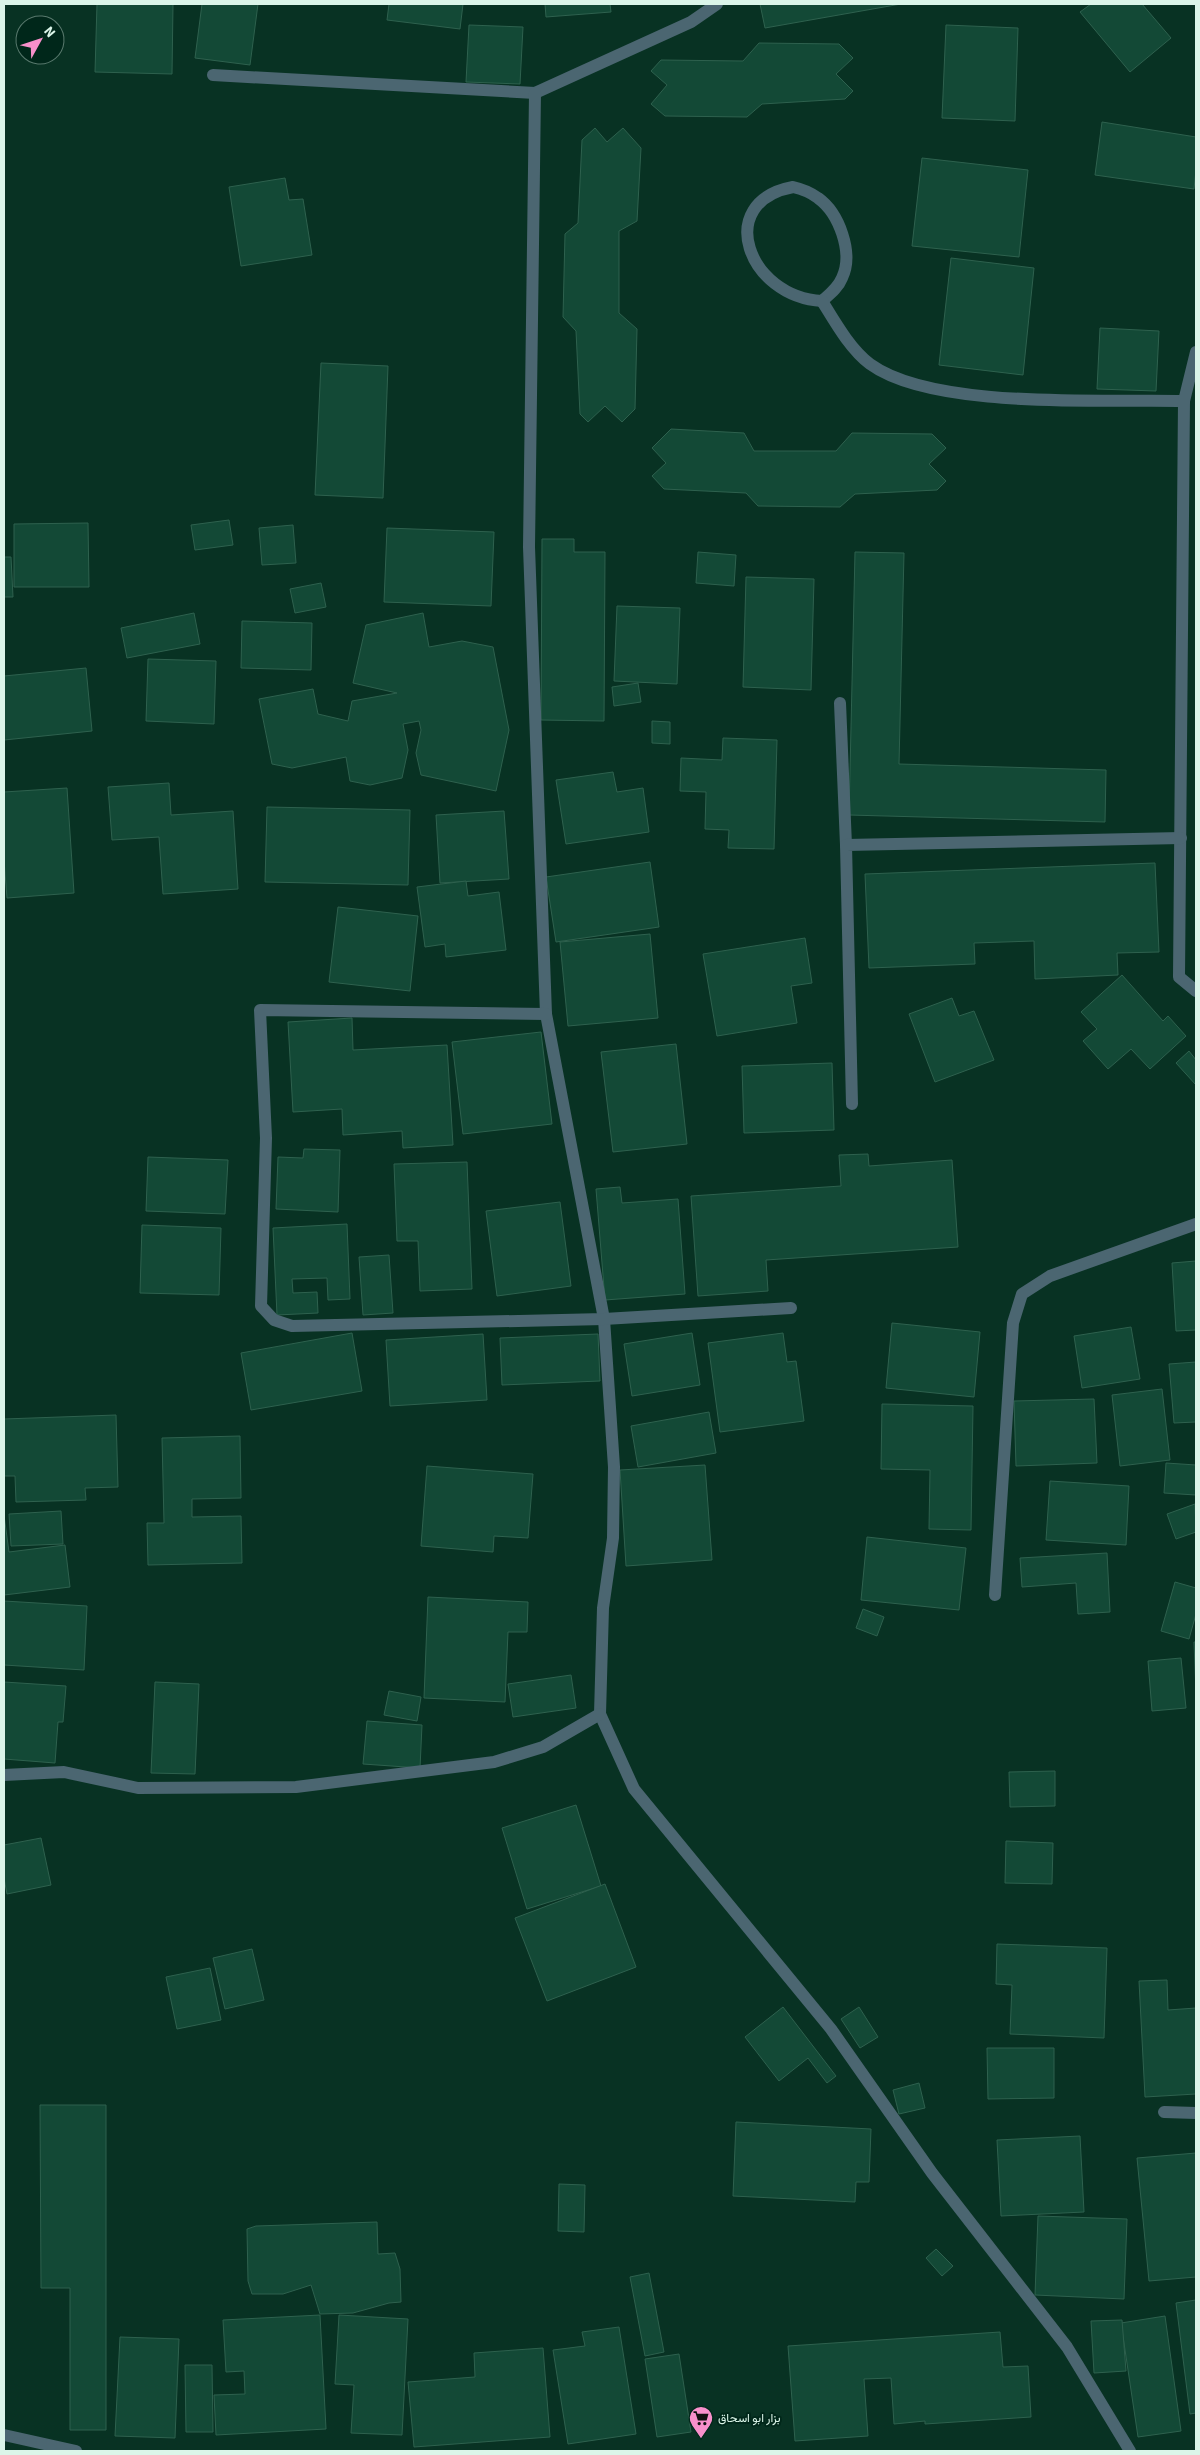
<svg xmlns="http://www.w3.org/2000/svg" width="1200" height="2455" viewBox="0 0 1200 2455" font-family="'Source Sans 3',Vazirmatn,sans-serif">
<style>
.building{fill:#134936;stroke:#2e614e}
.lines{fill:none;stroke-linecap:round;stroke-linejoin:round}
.minor{stroke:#4b6671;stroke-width:12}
.tertiary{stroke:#4b6671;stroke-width:12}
.labels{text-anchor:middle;stroke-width:4;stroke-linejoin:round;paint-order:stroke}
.poi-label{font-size:12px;fill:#dbf5e9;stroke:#00271a;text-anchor:start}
</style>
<rect width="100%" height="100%" fill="#083223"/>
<g class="building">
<polygon points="97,4 173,4 172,74 95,72"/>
<polygon points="202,4 258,4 250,65 195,58"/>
<polygon points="389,4 463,4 460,29 387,20"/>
<polygon points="545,4 610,4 611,12 546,17"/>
<polygon points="760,4 901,4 765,28"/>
<polygon points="1091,4 1142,4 1171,38 1130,72 1080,12"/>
<polygon points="469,25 523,27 520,84 466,82"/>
<polygon points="946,25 1018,28 1015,121 942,118"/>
<polygon points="759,43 839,44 853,58 836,74 853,91 845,99 762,104 747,117 665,116 651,104 667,85 651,71 661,60 743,61"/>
<polygon points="1102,122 1196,137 1196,170 1194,189 1095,175"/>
<polygon points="595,128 607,142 623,128 641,148 637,221 619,231 619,313 637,329 635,409 622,422 605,406 588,422 580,414 576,331 563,317 565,234 578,223 582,140"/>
<polygon points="922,158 1028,170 1019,257 912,246"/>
<polygon points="285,178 289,200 303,199 312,255 241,266 229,187"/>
<polygon points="951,258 1034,268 1023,375 939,365"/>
<polygon points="1100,328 1159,331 1156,391 1097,389"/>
<polygon points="321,363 388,366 383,498 315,495"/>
<polygon points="671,429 744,433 754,451 836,451 852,433 932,434 946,448 929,464 946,481 937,490 855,494 840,507 758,506 746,493 664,489 652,476 666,463 652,448"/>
<polygon points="229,520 233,545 195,550 191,525"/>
<polygon points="88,523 89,587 14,587 14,524"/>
<polygon points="293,525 296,563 262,565 259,528"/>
<polygon points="387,528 494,532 491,606 384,602"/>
<polygon points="542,539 574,539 574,552 605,552 604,721 541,720"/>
<polygon points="698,552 736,555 734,586 696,583"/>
<polygon points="855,552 904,553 899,764 1106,770 1105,822 849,815"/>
<polygon points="4,557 11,557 13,597 4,597"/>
<polygon points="746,577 814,579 811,690 743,687"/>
<polygon points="321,583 326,607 295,613 290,589"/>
<polygon points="617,606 680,608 677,684 614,681"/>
<polygon points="194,613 200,644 127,658 121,628"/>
<polygon points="423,613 429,647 462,641 493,647 509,730 496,791 421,775 416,753 421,730 419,721 403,724 408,750 402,778 370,785 350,781 346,757 292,768 272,764 259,699 313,689 318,714 348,721 352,701 397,693 353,683 366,625"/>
<polygon points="242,621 312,623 311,670 241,668"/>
<polygon points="148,659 216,661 214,724 146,721"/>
<polygon points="86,668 92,731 4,740 4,676"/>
<polygon points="638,683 641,702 614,706 612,687"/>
<polygon points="652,721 670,722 670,744 652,743"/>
<polygon points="723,738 777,740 774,849 728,848 729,830 705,829 706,792 680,791 681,758 722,760"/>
<polygon points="613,772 617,792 643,788 649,832 566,844 556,780"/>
<polygon points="169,783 171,815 233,811 238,889 163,894 159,837 112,840 108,787"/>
<polygon points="67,788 74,893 7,898 4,860 4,792"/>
<polygon points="267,807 410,810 408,885 265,882"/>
<polygon points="504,811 509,879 440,883 436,815"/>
<polygon points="650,862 659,927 556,942 546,877"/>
<polygon points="1155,863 1159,952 1117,953 1118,975 1035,979 1034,941 974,943 975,964 869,968 865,874"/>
<polygon points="466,881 468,896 499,892 506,950 446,957 445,944 425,947 417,887"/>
<polygon points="338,907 418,916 410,991 329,982"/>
<polygon points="650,934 658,1018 568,1026 560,942"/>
<polygon points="805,938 812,983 791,986 797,1023 717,1036 703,954"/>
<polygon points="1122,975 1163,1021 1168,1016 1186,1036 1150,1069 1131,1049 1108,1069 1083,1041 1097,1029 1081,1012"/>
<polygon points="952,998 959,1016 974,1011 994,1060 935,1082 909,1014"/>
<polygon points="352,1018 353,1050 447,1045 453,1145 403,1148 402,1131 343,1135 342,1109 293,1112 288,1022"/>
<polygon points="541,1032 552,1124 463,1134 452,1042"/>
<polygon points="676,1044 687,1144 613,1152 601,1052"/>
<polygon points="1189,1051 1196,1060 1196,1085 1176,1063"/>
<polygon points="832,1063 834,1130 744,1133 742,1066"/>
<polygon points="304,1149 340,1150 338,1212 276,1209 278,1157 303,1158"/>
<polygon points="868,1154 869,1166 952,1160 958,1247 766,1260 768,1291 698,1296 691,1196 841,1186 839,1155"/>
<polygon points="148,1157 228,1160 225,1214 146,1211"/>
<polygon points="467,1162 472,1289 420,1291 418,1241 397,1241 394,1164"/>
<polygon points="620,1187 622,1203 678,1199 685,1294 605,1300 596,1189"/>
<polygon points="560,1202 571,1286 497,1296 486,1211"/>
<polygon points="347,1224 350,1299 328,1300 327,1278 292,1279 293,1293 317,1292 318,1313 277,1315 273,1228"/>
<polygon points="142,1225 221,1228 219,1295 140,1293"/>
<polygon points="389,1255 393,1313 363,1315 359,1257"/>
<polygon points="1196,1261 1196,1330 1176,1331 1172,1263"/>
<polygon points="892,1323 980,1332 974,1397 886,1388"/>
<polygon points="1131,1327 1140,1379 1082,1388 1074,1336"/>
<polygon points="352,1333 362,1391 251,1410 241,1353"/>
<polygon points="692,1333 700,1385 632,1396 624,1344"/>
<polygon points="783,1333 787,1362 796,1361 804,1421 720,1432 708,1343"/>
<polygon points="483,1334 487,1400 390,1406 386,1340"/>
<polygon points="598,1334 600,1381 502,1385 500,1338"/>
<polygon points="1196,1362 1196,1422 1174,1423 1169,1364"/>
<polygon points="1162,1389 1170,1460 1120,1466 1112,1395"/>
<polygon points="1094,1399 1097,1463 1016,1466 1014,1401"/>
<polygon points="882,1404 973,1406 971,1530 929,1529 930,1470 881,1469"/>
<polygon points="709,1412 716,1453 638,1467 631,1426"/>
<polygon points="116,1415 118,1487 85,1488 86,1500 16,1502 15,1476 4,1476 4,1419"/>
<polygon points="240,1436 241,1498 192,1499 192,1517 241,1516 242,1563 148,1565 147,1523 164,1523 162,1438"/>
<polygon points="1166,1463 1196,1465 1196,1495 1164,1493"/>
<polygon points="705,1465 712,1560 626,1566 620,1470"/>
<polygon points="427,1466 533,1474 528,1538 494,1536 493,1552 421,1546"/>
<polygon points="1050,1481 1129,1486 1126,1545 1046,1540"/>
<polygon points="1195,1504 1196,1532 1176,1539 1167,1514"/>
<polygon points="61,1511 63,1544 11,1546 9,1514"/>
<polygon points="4,1515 9,1552 65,1545 70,1587 4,1595"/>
<polygon points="867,1537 966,1548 959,1610 861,1600"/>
<polygon points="1107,1553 1110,1612 1078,1614 1076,1583 1022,1587 1020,1558"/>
<polygon points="1175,1582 1196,1588 1196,1614 1189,1639 1161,1631"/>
<polygon points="428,1597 528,1602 527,1632 508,1632 505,1702 424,1698"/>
<polygon points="4,1601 87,1606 84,1670 4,1665"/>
<polygon points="863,1609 884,1617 877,1636 856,1628"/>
<polygon points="1194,1642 1196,1642 1196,1693"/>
<polygon points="1181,1658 1186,1708 1152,1711 1148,1661"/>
<polygon points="571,1675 576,1708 513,1717 508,1684"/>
<polygon points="4,1682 66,1686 63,1722 58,1722 55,1763 4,1759"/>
<polygon points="155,1682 199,1684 195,1774 151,1773"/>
<polygon points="389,1691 421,1697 417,1721 384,1715"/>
<polygon points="367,1721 422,1725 420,1768 363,1764"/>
<polygon points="1055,1771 1055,1806 1010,1807 1009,1772"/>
<polygon points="576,1805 601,1886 527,1909 502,1828"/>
<polygon points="41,1838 51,1885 7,1894 4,1878 4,1845"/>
<polygon points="1006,1841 1053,1843 1052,1884 1005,1883"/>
<polygon points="605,1884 636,1967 547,2001 515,1918"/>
<polygon points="997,1944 1107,1948 1104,2038 1010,2034 1012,1985 996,1984"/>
<polygon points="252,1949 264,2000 225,2009 213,1958"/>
<polygon points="210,1968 221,2020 177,2029 166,1977"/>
<polygon points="1167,1980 1168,2010 1196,2008 1196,2094 1145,2097 1139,1981"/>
<polygon points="783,2007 836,2076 827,2083 808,2058 779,2081 745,2037"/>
<polygon points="859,2007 878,2037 860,2048 841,2019"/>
<polygon points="987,2048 1054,2048 1054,2098 988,2099"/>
<polygon points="919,2083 925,2108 899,2114 893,2090"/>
<polygon points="40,2105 106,2105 106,2430 70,2430 70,2288 41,2288"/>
<polygon points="736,2122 871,2129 869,2182 856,2182 855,2202 733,2196"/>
<polygon points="1080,2136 1084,2212 1001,2216 997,2140"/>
<polygon points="1196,2153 1196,2277 1149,2281 1137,2158"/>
<polygon points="559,2184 585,2185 584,2232 558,2231"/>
<polygon points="1038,2216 1127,2219 1124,2299 1035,2295"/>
<polygon points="377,2222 378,2254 395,2253 400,2269 401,2302 389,2303 353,2313 320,2314 311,2285 283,2294 252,2294 248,2281 247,2229 256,2226"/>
<polygon points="936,2249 953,2266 942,2276 926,2258"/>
<polygon points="649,2273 664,2352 645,2356 630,2277"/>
<polygon points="1196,2300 1196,2413 1190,2414 1176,2303"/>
<polygon points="320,2315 326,2429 216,2435 214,2395 245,2394 244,2371 226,2372 223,2320"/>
<polygon points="339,2315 408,2319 402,2435 351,2433 354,2385 335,2384"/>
<polygon points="1165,2316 1181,2431 1138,2437 1121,2323"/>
<polygon points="1122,2320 1126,2371 1094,2373 1091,2321"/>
<polygon points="619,2327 636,2434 568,2444 553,2350 585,2346 582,2332"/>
<polygon points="1000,2332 1003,2367 1028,2366 1031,2417 925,2424 925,2421 894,2424 891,2378 864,2379 868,2436 795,2441 788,2346"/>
<polygon points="120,2337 179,2339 175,2438 115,2436"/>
<polygon points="543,2348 550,2437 414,2447 408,2382 475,2377 474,2353"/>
<polygon points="679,2354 691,2432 657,2437 645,2359"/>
<polygon points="185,2365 212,2365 213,2432 186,2432"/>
</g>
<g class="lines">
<g class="minor">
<polyline points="213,75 535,93 691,22 717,4"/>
<polyline points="535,93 529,547 546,1014 604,1319 614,1467 613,1538 603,1608 600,1714 634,1789 831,2029 932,2173 1067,2347 1130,2451"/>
<path d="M793 187C802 189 810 192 818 198 839 213 854 253 842 278 838 288 830 294 822 301 748 297 713 202 793 187Z"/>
<path d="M822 301C835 322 850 349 870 364 933 410 1105 399 1184 401"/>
<polyline points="1196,352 1184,401 1179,977 1196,991"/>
<polyline points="840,703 846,845"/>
<polyline points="546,1014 260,1010 266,1138 261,1306 274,1320 292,1326 604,1319 791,1308"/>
<polyline points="852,1104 846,845 1181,838"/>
<polyline points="995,1595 1013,1323 1022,1294 1050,1276 1196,1224"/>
<polyline points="4,1775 64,1772 138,1788 296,1787 494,1762 543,1747 600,1714"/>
<polyline points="1164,2112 1196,2113"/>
</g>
<polyline class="tertiary" points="4,2435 76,2451"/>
</g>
<defs>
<g id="supermarket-pin" transform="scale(1.25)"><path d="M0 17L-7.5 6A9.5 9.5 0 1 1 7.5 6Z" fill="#f890cb" stroke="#00271a"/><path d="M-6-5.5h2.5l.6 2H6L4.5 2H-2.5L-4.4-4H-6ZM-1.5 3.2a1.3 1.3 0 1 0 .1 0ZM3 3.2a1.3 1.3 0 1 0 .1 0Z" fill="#111"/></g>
</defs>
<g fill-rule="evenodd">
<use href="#supermarket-pin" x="701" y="2418"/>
</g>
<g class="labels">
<g class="poi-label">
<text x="718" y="2422">بزار ابو اسحاق</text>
</g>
</g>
<rect width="1200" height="2455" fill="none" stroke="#dbf5e9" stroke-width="10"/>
<g transform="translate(40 40) rotate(50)"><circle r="24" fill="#00271a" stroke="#58796d"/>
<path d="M0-4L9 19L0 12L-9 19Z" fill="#f890cb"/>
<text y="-8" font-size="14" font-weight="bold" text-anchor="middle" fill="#dbf5e9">N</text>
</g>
</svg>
